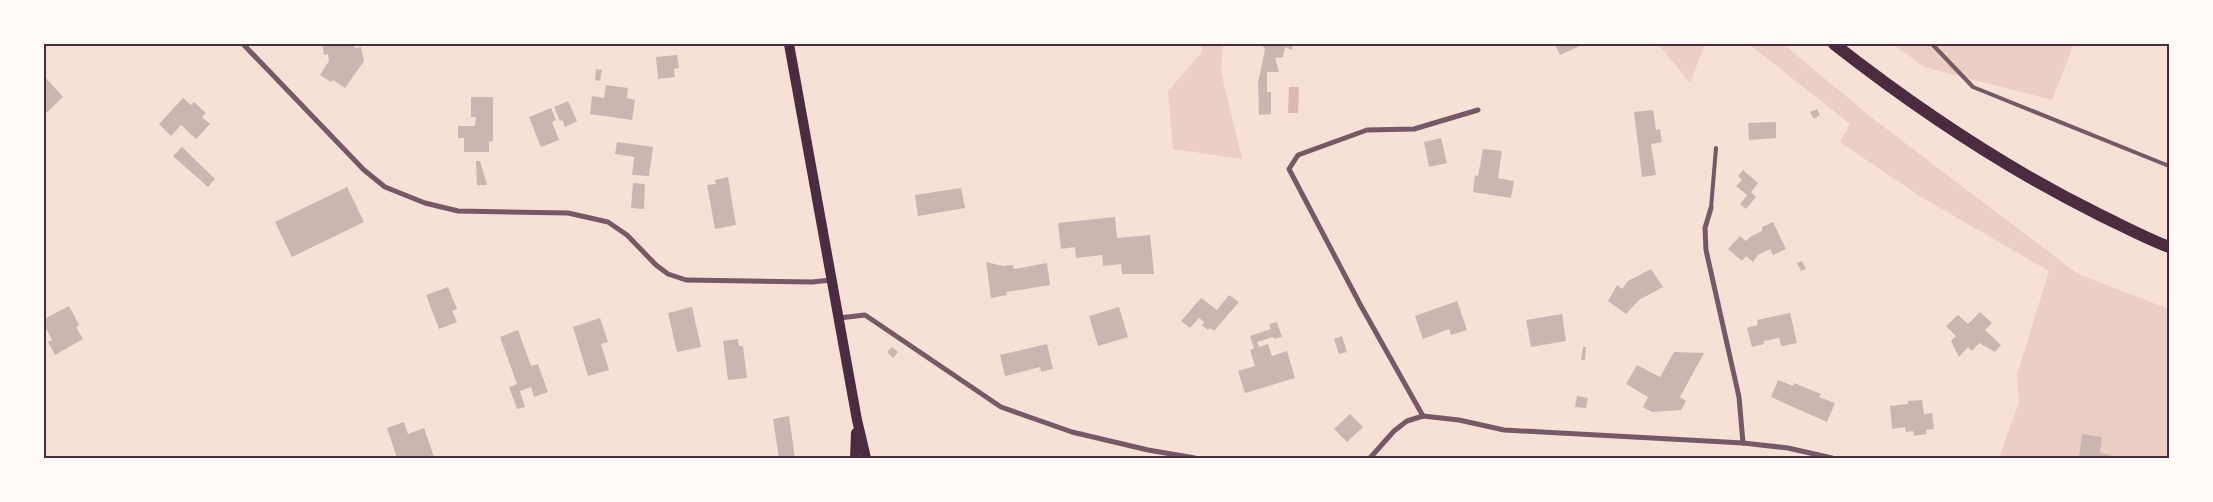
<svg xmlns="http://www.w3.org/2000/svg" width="2213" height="502" viewBox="0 0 2213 502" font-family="'Sofia Sans Condensed',sans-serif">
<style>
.green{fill:#ebcfc5}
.water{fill:#dcb8b0}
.building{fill:#ccb4b1}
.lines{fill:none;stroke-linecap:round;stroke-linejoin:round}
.service{stroke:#755966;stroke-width:4}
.minor{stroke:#755966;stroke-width:5}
.secondary{stroke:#4a2c40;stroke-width:10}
.primary{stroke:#4a2c40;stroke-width:12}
.neatline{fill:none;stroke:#4a2c40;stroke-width:2}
</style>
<rect width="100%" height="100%" fill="#f7e1d7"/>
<g class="green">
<polygon points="1202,44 1223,44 1221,72 1242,159 1173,149 1168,91 1202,52"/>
<polygon points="1658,44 1705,44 1690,83"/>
<polygon points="1749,44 1783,44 1876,121 2078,274 2169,309 2169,458 1999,458 2019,402 2017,375 2049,271 1921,197 1840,142 1850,124"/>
<polygon points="1893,44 2074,44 2052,100 1924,67"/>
</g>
<polygon class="water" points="1289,87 1299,87 1298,113 1288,113"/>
<g class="building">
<polygon points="322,44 354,44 355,48 361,47 364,61 345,88 333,80 331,82 320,75 329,61 328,54 324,55"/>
<polygon points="1261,44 1293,44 1292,50 1285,47 1283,57 1275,58 1279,72 1267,72 1267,92 1271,92 1271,114 1259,115 1258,83 1265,49"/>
<polygon points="1555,44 1585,44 1560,55"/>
<polygon points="677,55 679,68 674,69 675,77 658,79 656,57"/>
<polygon points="596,69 602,70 600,81 595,80"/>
<polygon points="44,76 63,97 44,115"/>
<polygon points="606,85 628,88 627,98 635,100 632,120 590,114 592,96 604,98"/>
<polygon points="471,97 493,97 493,141 489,142 489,152 464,152 464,138 458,138 458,126 475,126 476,117 471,117"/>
<polygon points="183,98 191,105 194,102 206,113 202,117 210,124 196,139 181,125 171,136 159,124"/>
<polygon points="568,101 577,121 565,127 562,120 560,121 554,107"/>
<polygon points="551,108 556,120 552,122 559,140 541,147 529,117"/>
<polygon points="1817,109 1820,115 1814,119 1810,112"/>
<polygon points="1653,110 1656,130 1660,129 1662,142 1651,144 1656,175 1642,177 1634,112"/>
<polygon points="1776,122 1776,138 1749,140 1748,123"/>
<polygon points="1441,138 1447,163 1429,167 1424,142"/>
<polygon points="617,142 653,147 649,176 632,175 635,151 634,157 615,154"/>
<polygon points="182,147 215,179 208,187 173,156"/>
<polygon points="1483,149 1502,151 1498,178 1514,181 1511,198 1473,192 1475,175 1478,176"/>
<polygon points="476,161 480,161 487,185 477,185"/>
<polygon points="1743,170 1758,183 1751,192 1756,197 1746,209 1740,204 1747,195 1736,186 1742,180 1738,176"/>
<polygon points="728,177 736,225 715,229 707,185 716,184 715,180"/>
<polygon points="633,183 645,184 644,209 631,208"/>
<polygon points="347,187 364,222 292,257 275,222"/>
<polygon points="961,188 965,208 918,216 915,195"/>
<polygon points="1115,217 1117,238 1150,235 1154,274 1122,274 1121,264 1103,266 1102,255 1076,258 1075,247 1061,249 1058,223"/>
<polygon points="1773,222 1786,249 1773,255 1770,249 1758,255 1753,262 1746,256 1742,261 1728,249 1740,236 1746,241 1750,237 1762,231 1762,227"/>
<polygon points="1802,261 1806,269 1801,271 1797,263"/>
<polygon points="986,262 1003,266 1013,265 1014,269 1047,263 1050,285 1006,292 1007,295 991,298"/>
<polygon points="1651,269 1663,287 1639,300 1626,314 1608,301 1617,285 1622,289 1628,281"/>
<polygon points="448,287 457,309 452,311 457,322 439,329 426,295"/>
<polygon points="1229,295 1239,302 1214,331 1210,328 1208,330 1202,325 1204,322 1199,318 1190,328 1181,321 1201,298 1217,310"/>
<polygon points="1457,301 1467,330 1451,335 1449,329 1423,339 1415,316"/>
<polygon points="69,306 79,325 76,327 83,339 55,355 48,342 52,340 44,325 44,319"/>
<polygon points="692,307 701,347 677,352 668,313"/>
<polygon points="1119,307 1128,337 1098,346 1089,316"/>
<polygon points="1980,312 1992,323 1985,330 2001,345 1995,352 1979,343 1972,351 1968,347 1959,357 1951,341 1956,336 1946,326 1958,315 1968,324"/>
<polygon points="1790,313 1797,343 1783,346 1781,345 1779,338 1764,341 1764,344 1752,347 1747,328 1758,325 1757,320"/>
<polygon points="1562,314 1566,341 1531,347 1526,320"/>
<polygon points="600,318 608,342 601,344 609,370 588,376 573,327"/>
<polygon points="1277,322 1282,337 1274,339 1273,337 1257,342 1259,347 1268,344 1272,356 1287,351 1295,378 1245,393 1238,371 1255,366 1250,350 1254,348 1250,336 1271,329 1269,324"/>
<polygon points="518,330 531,366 538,364 548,392 534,397 531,387 520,391 525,407 517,409 509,387 517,384 500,337"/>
<polygon points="1342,336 1347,352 1339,354 1334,339"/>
<polygon points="738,339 739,346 743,346 747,378 728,380 723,341"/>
<polygon points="1047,344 1053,369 1041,372 1040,367 1005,376 1000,355"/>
<polygon points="892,347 898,352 893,358 887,352"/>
<polygon points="1583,347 1586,347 1585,360 1581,360"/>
<polygon points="1674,352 1704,353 1680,397 1686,401 1681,410 1652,412 1643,407 1648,397 1626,384 1637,365 1660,377"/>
<polygon points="1778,380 1793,386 1794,383 1821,394 1819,397 1835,403 1827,422 1771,397"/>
<polygon points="1577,396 1588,398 1586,408 1575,407"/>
<polygon points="1922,400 1924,414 1932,413 1934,429 1926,430 1927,434 1914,436 1913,431 1906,432 1905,427 1892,429 1890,406 1908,404 1908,401"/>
<polygon points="1350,414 1363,427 1347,442 1334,429"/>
<polygon points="789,416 795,458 779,458 773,419"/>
<polygon points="404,422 408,434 424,428 434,457 397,458 387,428"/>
<polygon points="2082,434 2102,437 2100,453 2111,455 2110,458 2079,458"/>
</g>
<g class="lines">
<g class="service">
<polyline points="1932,44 1973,87 2169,166"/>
<polyline points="1711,208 1716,148"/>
</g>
<g class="minor">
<polyline points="243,44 364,170 385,187 425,203 458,211 568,213 608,222 627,235 656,265 668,274 686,280 812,282 831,280"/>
<polyline points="1711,208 1705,228 1706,250 1739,397 1743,443"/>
<polyline points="839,318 865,315 1001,407 1072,432 1148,450 1195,458"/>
<polyline points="1423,416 1361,306 1289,169 1298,155 1367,130 1414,129 1478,110"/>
<polyline points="1370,458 1394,431 1407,421 1423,416 1459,420 1504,430 1743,443 1788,448 1832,458"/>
</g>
<g class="secondary">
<polyline points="789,44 857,420 866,458"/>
<polyline points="855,458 856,433"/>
</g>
<path class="primary" d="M1834 44C1917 109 2005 168 2100 215 2123 226 2145 238 2169 247"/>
</g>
<rect width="2213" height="502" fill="none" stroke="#fffaf5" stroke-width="90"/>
<rect x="45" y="45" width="2123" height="412" class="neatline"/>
</svg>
